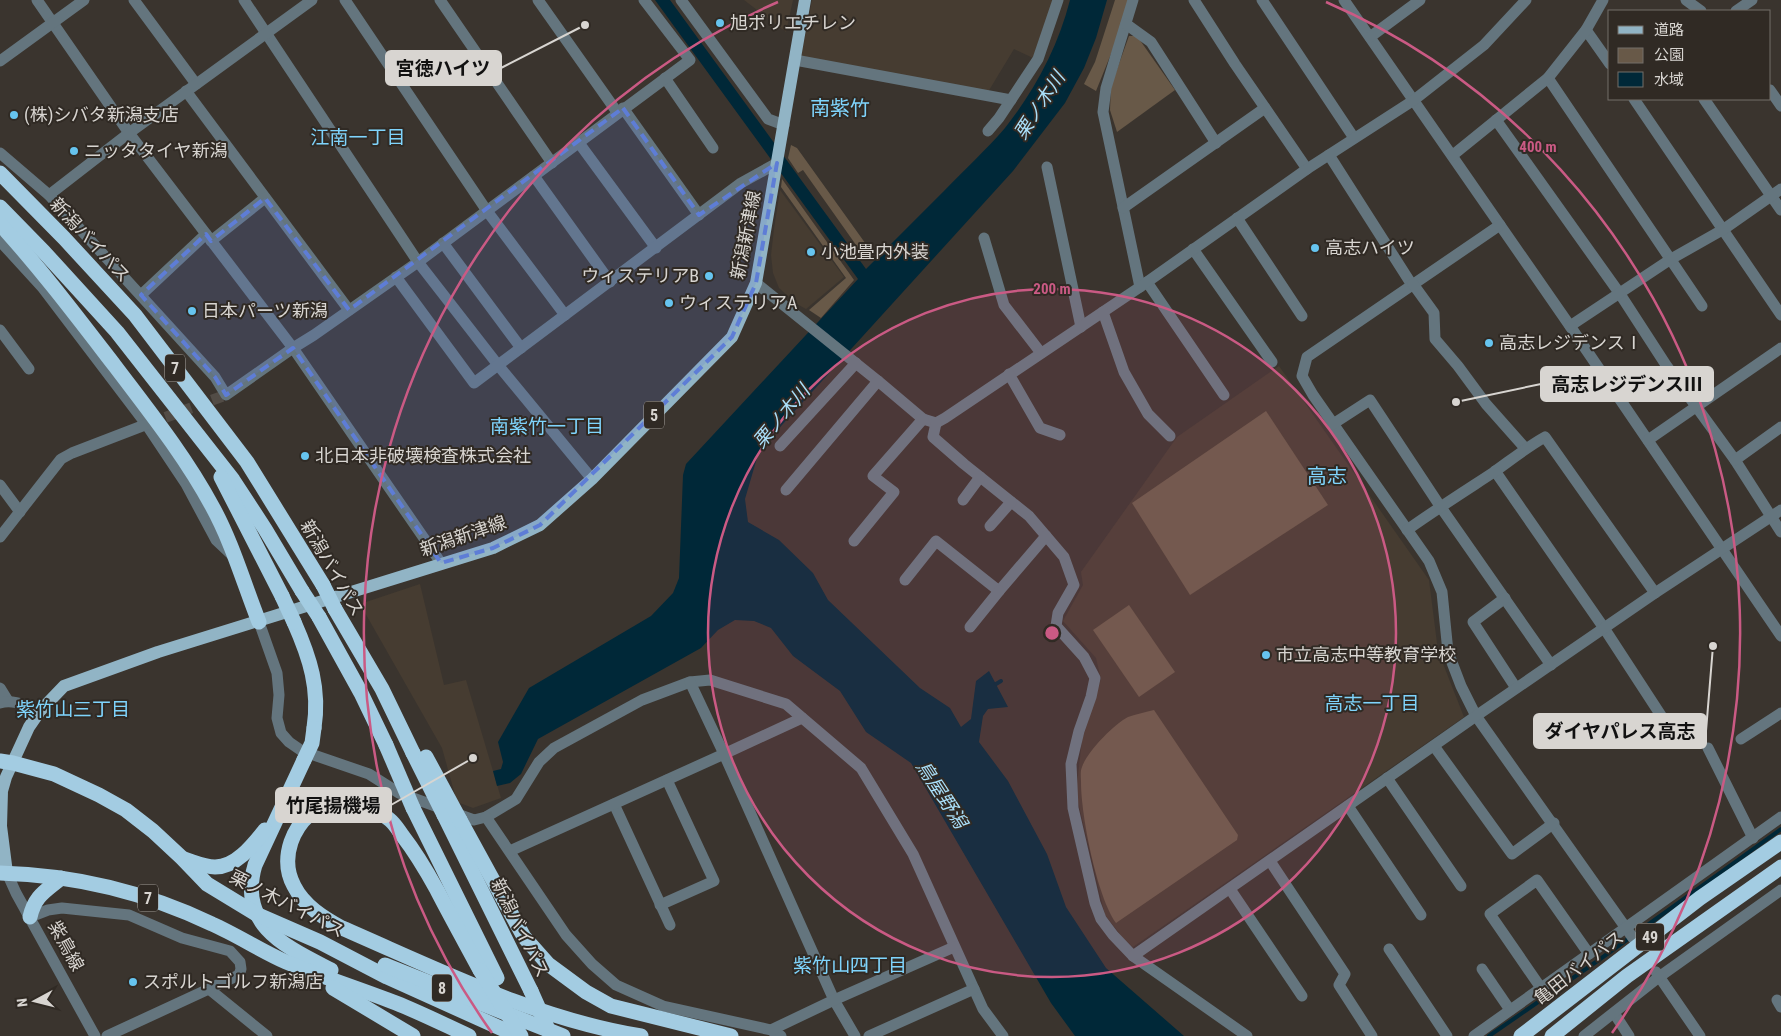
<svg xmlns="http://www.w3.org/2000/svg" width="1781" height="1036" viewBox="0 0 1781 1036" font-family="'Roboto Condensed','Noto Sans JP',sans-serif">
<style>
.built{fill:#463c31}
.green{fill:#685948}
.water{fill:#002838}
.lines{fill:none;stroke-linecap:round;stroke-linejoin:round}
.stream{stroke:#002838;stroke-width:4}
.minor-tunnel{stroke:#524c46;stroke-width:11;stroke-dasharray:11 5.5;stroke-linecap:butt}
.minor{stroke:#64757e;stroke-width:11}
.major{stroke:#91b4c5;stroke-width:12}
.highway{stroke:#a3cce2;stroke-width:15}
.highway-bridge{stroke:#a3cce2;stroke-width:15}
.marked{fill:#5e7dd6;fill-opacity:0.2;stroke:#5e7dd6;stroke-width:4;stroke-dasharray:10 6;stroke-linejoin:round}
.ring{fill:none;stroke:#ca5a84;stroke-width:2.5}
.poi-dot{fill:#66c4ef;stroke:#302a24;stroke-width:2}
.labels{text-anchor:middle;stroke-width:4;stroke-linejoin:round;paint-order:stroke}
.shield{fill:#302a24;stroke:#a6a29d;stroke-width:1}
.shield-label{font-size:16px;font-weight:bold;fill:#d8d5d1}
.poi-label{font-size:18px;fill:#d8d5d1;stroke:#302a24;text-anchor:start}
.street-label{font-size:18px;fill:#d8d5d1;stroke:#302a24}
.water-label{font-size:19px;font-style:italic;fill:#a9dff9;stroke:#302a24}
.neighbourhood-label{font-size:19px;fill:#7fd4fc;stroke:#302a24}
.quarter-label{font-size:20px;fill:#7fd4fc;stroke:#302a24}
.centre{fill:#ca5a84;stroke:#302a24;stroke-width:2.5}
.ring-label{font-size:15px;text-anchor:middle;font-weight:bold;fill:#ca5a84;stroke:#302a24;stroke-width:4;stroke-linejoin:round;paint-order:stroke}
.leader{fill:none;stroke:#d8d5d1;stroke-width:2}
.callout-dot{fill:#d8d5d1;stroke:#302a24;stroke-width:2}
.callout{fill:#d8d5d1;stroke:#d8d5d1;stroke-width:2}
.callout-label{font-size:19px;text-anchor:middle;font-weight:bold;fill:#111}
</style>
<rect width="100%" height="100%" fill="#3a342e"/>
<g class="built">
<polygon points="744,0 793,0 786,32"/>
<polygon points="812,0 1055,0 1033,58 1014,49 988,92 801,57"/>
<polygon points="780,190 844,277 806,309 797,304 779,288 773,273 771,255 774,229"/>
<polygon points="1279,366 1429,580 1438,651 1464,717 1133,947 1123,938 1105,915 1076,793 1082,740 1101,679 1096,658 1063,621 1083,585 1081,572 1177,437"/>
<polygon points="420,584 444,685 466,680 501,798 473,808 457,802 442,748 360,604"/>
</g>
<g class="green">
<polygon points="1115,0 1129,0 1117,39 1096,91 1084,84 1095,62"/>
<polygon points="1129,36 1137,36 1175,90 1117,132 1110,110 1111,86"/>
<polygon points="791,145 797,148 868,247 861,252 803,170 798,173 788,158"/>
<polygon points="782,179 854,280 821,318 809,310 846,278 781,187"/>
<polygon points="1266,411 1328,505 1190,595 1132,503"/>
<polygon points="1129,605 1175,672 1139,697 1093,630"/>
<path d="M1154 710 1238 835 1237 840 1116 923C1097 896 1081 816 1081 782 1081 778 1080 771 1082 767 1087 752 1114 724 1128 717 1136 714 1146 712 1154 710Z"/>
</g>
<path class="water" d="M655 0H670L866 269C892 243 918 217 944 191 964 170 986 150 1005 128 1035 90 1058 47 1070 0H1107L1096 38 1084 68 1065 103 1013 171 762 447 757 458 745 499 748 522 779 540 813 573 828 600 920 688 950 708 961 727 971 719 976 681 989 671 1008 707 988 709 983 716 979 742 1008 781 1047 854 1066 907 1106 968 1184 1036H1075L1051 1003 911 763 866 732 840 691 793 656 771 628 754 621 735 620 718 630 701 648 538 739 521 774 510 783 497 786 493 771 501 769 503 762 498 742 529 688 651 616 673 593 679 578 683 475 686 464 858 279Z"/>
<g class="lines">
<g class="stream">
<polyline points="996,684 1001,681"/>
<polyline points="1489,1036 1596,962 1781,829"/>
</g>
<polyline class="minor-tunnel" points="150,423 226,395"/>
<g class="minor">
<polyline points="37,0 129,133 293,348 441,563"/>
<polyline points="134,0 196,84"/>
<polyline points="244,0 418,262 498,365 592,479"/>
<polyline points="345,0 487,211 565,315"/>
<polyline points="440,0 552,163"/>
<polyline points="538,0 617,112"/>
<polyline points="681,0 768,119 784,125"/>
<polyline points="1133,0 1106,88 1103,112 1140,287"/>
<polyline points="1194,0 1235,64 1307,169"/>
<polyline points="1262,0 1354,138"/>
<polyline points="1344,0 1570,326 1781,636"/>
<polyline points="1686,0 1701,11"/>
<polyline points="1736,11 1752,0"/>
<polyline points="1126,24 1151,42 1216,143"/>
<polyline points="1586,30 1610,64"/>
<polyline points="1370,37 1420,0"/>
<polyline points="795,60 1011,100"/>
<polyline points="0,61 84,0"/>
<polyline points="665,78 713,148"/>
<polyline points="1548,78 1702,306"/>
<polyline points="1770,90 1781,106"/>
<polyline points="186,91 349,310"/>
<polyline points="1634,99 1781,315"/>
<polyline points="1704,99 1781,210"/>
<polyline points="623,108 699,215"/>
<polyline points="1496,120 1620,294 1666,365 1735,460 1781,532"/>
<polyline points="988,131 999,118 1038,59 1058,0"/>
<polyline points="579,143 656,248"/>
<polyline points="0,153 49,195 215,377 226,395 293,348 314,335 418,262 690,60 644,0"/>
<polyline points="1329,155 1412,285"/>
<polyline points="1453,155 1548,78 1586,30 1603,0"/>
<polyline points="1047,167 1081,327"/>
<polyline points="534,176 610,282"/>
<polyline points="49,195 129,133 312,0"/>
<polyline points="1123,208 1265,108"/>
<polyline points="1237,218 1302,316"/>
<polyline points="1500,225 1307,357 1302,376 1313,395 1429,561 1442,592 1448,652 1461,686 1476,716 1633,938"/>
<polyline points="984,238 1004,305 1041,353"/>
<polyline points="0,241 42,287 146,424 186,484 216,540 233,556"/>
<polyline points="211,241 265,198"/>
<polyline points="443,243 521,348"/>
<polyline points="1193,249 1272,362"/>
<polyline points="396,277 474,383 741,183 777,163"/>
<polyline points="1147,282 1224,395"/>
<polyline points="756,283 878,381 923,419 936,423 945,418 1140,287 1307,169 1414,100 1484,45 1526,0"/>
<polyline points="1413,284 1434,313 1435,339 1458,366 1486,404 1525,448"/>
<polyline points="141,295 206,234"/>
<polyline points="1103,312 1124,372 1148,414 1170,436"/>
<polyline points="1570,326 1671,259 1724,229 1781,189"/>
<polyline points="0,330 29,369"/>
<polyline points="1009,374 1040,428 1060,435"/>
<polyline points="936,423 933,437 964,464 1029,516 1064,557 1074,585 1058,613 1056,626 1084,657 1095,678 1091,697 1079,731 1071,764 1073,808 1095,903 1101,919 1113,935 1133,956 1247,1036"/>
<polyline points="1333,424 1370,400 1440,506 1551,665"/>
<polyline points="1648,440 1781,348"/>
<polyline points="780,446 856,363"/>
<polyline points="1735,460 1781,427"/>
<polyline points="1495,471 1604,628 1677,740"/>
<polyline points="0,485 20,512"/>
<polyline points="786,490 878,381"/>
<polyline points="963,500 980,477"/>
<polyline points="990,526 1011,502"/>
<path d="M1407 530C1435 510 1465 491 1494 472 1511 460 1527 447 1545 437L1655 593"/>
<polyline points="0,537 61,459 72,453 150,423"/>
<polyline points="854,541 894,492 873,476 923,419"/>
<polyline points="905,580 936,541 999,591 1046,536"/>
<polyline points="1505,598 1473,622 1516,688"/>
<polyline points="259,622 277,673 279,695 277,718 281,733 289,742 302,751 369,774 399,793 474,820 486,817 516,799 539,762 554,748 642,700 690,682 710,680 786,704 861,768 913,854 983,1009 1003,1036"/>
<polyline points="970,627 999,591"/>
<polyline points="690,682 724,754 802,718"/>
<polyline points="0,688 8,701"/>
<path d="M0 703C14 699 26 706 40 711"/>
<polyline points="1741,739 1781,713"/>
<polyline points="1434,746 1512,854 1554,823"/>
<polyline points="1708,748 1753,838"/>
<polyline points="1387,778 1461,886"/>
<polyline points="614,804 670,925"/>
<polyline points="1348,806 1421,915"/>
<polyline points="486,817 566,935 592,964 616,985 663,1006 771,1030 781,1036"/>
<polyline points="510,851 724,754 834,1000 855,1036"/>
<polyline points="1270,861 1345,974 1339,985 1372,1036"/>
<polyline points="7,873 16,893 95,1036"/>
<polyline points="1230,889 1302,996"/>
<polyline points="660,905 714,881 667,780"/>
<polyline points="30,917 48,910 62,908 129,915 182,938 230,951 240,962 241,969 239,975 107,1036"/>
<polyline points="1389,949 1447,1036"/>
<polyline points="1133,956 1476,716 1655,593 1781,510"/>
<polyline points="1482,969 1510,1010"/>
<polyline points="1656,972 1700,1036"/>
<polyline points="1541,988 1490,914 1537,880 1589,954"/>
<polyline points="209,989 267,1036"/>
<polyline points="1777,1000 1781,1007"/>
<polyline points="1614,1013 1629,1036"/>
<polyline points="771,1030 834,1000 954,947"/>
<polyline points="869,1036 974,989"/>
<polyline points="1474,1036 1781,817"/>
<polyline points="1584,1036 1659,977 1781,890"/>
</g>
<polyline class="major" points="7,873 1,826 2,791 6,777 29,727 40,711 64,686 158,652 493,548 540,525 592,479 732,337 756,283 805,0"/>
<g class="highway">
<polyline points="0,173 64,238 135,315 247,462 323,585"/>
<polyline points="0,207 44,252 117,332 233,480 265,529 302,591"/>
<path d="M0 224C41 269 78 318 115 366 149 411 185 456 212 506 232 542 244 584 259 622"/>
<polyline points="221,477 282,596"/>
<polyline points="335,609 382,689 413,753"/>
<polyline points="319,617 361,693 386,745"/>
<path d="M294 622C310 658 320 689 314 728"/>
<path d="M304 760 255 865C237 926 287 947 331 970"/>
<polyline points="0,761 13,763 54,774 99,795 126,810 153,831 182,858 207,884 258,915 320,942 387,977 518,1036"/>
<polyline points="413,808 497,978"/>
<polyline points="444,815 531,991"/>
<polyline points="460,820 524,937 548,964 586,992 611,1006 731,1036"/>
<path d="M184 859C194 862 204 867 215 867 236 867 253 845 265 830"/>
<path d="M0 873C74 875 145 892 212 924 237 935 261 951 286 962 322 977 360 989 396 1003 421 1013 445 1025 469 1036"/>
<path d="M30 917C35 895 46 891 61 878"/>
<polyline points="385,965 563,1036"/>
<path d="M480 970C466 944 451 917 437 890 426 870 416 853 402 835 399 831 395 824 390 820 356 790 307 797 291 842 286 857 287 873 294 886 304 906 324 918 342 928 439 970 536 1019 641 1036"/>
<polyline points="333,988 413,1036"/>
<polyline points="1521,1036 1700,898 1781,842"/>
<polyline points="1552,1036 1627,976 1781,867"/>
</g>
<g class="highway-bridge">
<polyline points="323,585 335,609"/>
<polyline points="302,591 319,617"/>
<polyline points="282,596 294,622"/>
<polyline points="386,745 413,808"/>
<polyline points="413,753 444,815"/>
<polyline points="426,757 460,820"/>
<polyline points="304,760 312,743 314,728"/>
<polyline points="480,970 521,1036"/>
<polyline points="531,991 551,1036"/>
</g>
</g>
<path class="marked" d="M623 108 699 215 777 163 756 283 732 337 540 525 493 548 441 563 293 348 226 395 215 377 141 295 206 234 211 241 265 198 349 310Z"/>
<circle cx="1052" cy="633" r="344" fill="#ca5a84" fill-opacity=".12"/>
<g class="ring">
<circle cx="1052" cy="633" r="344"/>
<path d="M492 1033A688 688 0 0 1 778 2M1326 2A688 688 0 0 1 1612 1033"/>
</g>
<g class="poi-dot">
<circle cx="720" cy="23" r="5"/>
<circle cx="14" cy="115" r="5"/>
<circle cx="74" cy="151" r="5"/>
<circle cx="1315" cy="248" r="5"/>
<circle cx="811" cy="252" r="5"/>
<circle cx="709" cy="276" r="5"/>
<circle cx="669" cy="303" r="5"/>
<circle cx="192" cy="311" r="5"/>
<circle cx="1489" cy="343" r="5"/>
<circle cx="305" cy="456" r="5"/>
<circle cx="1266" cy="655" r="5"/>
<circle cx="133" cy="982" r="5"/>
</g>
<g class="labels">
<g class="shield">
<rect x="165" y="354.5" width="20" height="27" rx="4"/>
<rect x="644" y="401.5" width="20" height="27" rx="4"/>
<rect x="138" y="884.5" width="20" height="27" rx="4"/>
<rect x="1636" y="923.5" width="28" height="27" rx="4"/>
<rect x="432" y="974.5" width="20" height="27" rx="4"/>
</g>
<g class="shield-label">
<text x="175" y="374">7</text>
<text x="654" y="421">5</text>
<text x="148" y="904">7</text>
<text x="1650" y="943">49</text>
<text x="442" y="994">8</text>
</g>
<g class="poi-label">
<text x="730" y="29">旭ポリエチレン</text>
<text x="24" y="121">(株)シバタ新潟支店</text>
<text x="84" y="157">ニッタタイヤ新潟</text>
<text x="1325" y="254">高志ハイツ</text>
<text x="821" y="258">小池畳内外装</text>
<text x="699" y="282" text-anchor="end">ウィステリアB</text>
<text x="679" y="309">ウィステリアA</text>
<text x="202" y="317">日本パーツ新潟</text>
<text x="1499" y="349">高志レジデンスⅠ</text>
<text x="315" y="462">北日本非破壊検査株式会社</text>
<text x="1276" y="661">市立高志中等教育学校</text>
<text x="143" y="988">スポルトゴルフ新潟店</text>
</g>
<g class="street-label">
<text transform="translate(746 235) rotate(-79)" y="6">新潟新津線</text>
<text transform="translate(90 240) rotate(47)" y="6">新潟バイパス</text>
<text transform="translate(463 536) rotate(-19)" y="6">新潟新津線</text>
<text transform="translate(332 568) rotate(60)" y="6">新潟バイパス</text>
<text transform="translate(287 904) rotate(27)" y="6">栗ノ木バイパス</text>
<text transform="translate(520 928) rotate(64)" y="6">新潟バイパス</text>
<text transform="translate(66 946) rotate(61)" y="6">紫鳥線</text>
<text transform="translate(1579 968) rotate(-38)" y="6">亀田バイパス</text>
</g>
<g class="water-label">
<text transform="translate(1039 105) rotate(-57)" y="7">栗ノ木川</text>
<text transform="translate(781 416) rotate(-50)" y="7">栗ノ木川</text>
<text transform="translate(942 794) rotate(57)" y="7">鳥屋野潟</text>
</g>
<g class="neighbourhood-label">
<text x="358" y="144">江南一丁目</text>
<text x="547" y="433">南紫竹一丁目</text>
<text x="1372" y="710">高志一丁目</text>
<text x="73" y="716">紫竹山三丁目</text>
<text x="850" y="972">紫竹山四丁目</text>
</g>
<g class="quarter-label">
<text x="840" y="115">南紫竹</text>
<text x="1327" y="483">高志</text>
</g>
</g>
<circle cx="1052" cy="633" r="8" class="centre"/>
<g class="ring-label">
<text x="1538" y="152">400 m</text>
<text x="1052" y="294">200 m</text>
</g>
<path class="leader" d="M585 25L501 68M1456 402L1541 384M1713 646L1706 731M473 758L391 805"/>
<g class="callout-dot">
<circle cx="585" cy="25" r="5"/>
<circle cx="1456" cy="402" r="5"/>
<circle cx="1713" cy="646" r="5"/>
<circle cx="473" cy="758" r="5"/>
</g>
<g class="callout">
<rect x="386" y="51" width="115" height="34" rx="5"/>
<rect x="1541" y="367" width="172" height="34" rx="5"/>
<rect x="1534" y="714" width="172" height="34" rx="5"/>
<rect x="276" y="788" width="115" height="34" rx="5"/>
</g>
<g class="callout-label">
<text x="443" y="75">宮徳ハイツ</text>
<text x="1627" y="391">高志レジデンスⅢ</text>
<text x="1620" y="738">ダイヤパレス高志</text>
<text x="333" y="812">竹尾揚機場</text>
</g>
<rect x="1608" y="10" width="162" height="90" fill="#302a24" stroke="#736e69"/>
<rect x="1618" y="26" width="25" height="8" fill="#91b4c5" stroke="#736e69"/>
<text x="1654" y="35" font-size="15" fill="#d8d5d1">道路</text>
<rect x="1618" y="48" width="25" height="15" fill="#685948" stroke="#736e69"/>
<text x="1654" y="60" font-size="15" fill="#d8d5d1">公園</text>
<rect x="1618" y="72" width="25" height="15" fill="#002838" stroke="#736e69"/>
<text x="1654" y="85" font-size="15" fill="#d8d5d1">水域</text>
<g transform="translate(35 1001) rotate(263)" stroke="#302a24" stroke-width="4" paint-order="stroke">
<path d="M0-4L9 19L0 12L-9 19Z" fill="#d8d5d1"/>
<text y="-8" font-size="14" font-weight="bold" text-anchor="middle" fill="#d8d5d1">N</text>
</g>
</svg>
